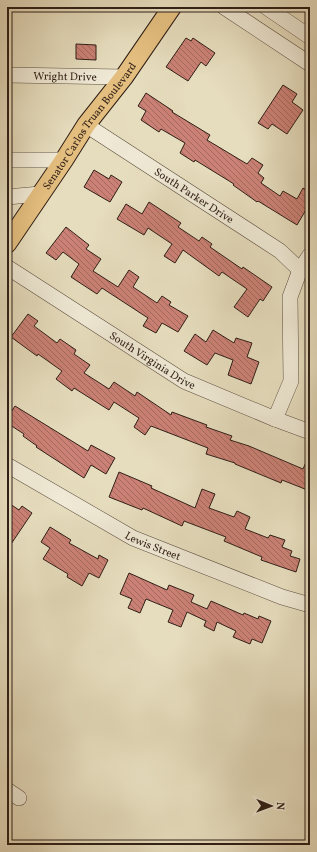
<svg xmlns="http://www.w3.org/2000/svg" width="317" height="852" viewBox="0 0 317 852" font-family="Vollkorn,serif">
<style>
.building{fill:url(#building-back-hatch);stroke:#2f1e16}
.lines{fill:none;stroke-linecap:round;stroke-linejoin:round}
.minor-casing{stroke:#5d4e40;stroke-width:16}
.major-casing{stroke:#2f1e16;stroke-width:20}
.minor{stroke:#efe9d5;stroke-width:15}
.major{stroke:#e3be7f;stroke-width:18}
.labels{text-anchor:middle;stroke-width:3.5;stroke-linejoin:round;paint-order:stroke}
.street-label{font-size:11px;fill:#2f1e16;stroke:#efe9d5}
</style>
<defs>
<pattern id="building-back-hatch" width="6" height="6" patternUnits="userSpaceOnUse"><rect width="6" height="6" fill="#cb8175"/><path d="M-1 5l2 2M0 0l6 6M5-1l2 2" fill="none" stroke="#a5695f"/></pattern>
</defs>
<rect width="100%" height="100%" fill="#e6ddbe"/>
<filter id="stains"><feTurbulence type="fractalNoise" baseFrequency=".005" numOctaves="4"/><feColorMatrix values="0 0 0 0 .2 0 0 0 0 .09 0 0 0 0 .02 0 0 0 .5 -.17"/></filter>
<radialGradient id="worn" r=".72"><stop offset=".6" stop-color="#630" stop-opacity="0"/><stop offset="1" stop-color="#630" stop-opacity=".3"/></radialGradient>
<g class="building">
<polygon points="186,38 191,41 193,38 215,53 206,66 201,62 188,81 166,67"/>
<polygon points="76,44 96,45 96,60 76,59"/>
<polygon points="283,85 297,94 292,102 303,110 287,134 272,124 268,129 258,123"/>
<polygon points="146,93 173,111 172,112 210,135 207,140 247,164 252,158 263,165 258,173 264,178 261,183 280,196 283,191 297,199 303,188 310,192 310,203 297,225 258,201 257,202 233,185 234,184 195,160 194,162 180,153 185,143 161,129 159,132 141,120 146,111 138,106"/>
<polygon points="94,170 109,179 111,175 122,182 110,202 84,187"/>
<polygon points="149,202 181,223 178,227 199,241 202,237 212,244 210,247 242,269 243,267 272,287 263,301 260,299 248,317 234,307 247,289 222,272 219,276 183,250 175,263 164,256 172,244 148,228 144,235 117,219 126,204 142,214"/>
<polygon points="66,227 89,245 86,249 101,259 93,271 118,287 129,270 139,277 133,287 157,303 162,296 171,302 169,305 188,316 178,332 162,323 156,333 143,326 148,318 102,288 97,294 71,277 79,264 63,252 56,260 46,253"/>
<polygon points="28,314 38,321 34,326 57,343 60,339 76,350 74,354 90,365 84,373 109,389 114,382 135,396 137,392 171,415 172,412 207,425 206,427 232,436 230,440 249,446 303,469 310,453 310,491 282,480 281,483 235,464 235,463 206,454 208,448 151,426 145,435 134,427 139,418 114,402 109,410 74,388 72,391 56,379 62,371 38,354 37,356 11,337"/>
<polygon points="213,330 234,343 236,338 252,343 247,357 259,362 251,384 228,375 233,360 215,353 207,365 184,351 195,334 206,342"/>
<polygon points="15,406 88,451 91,445 115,458 106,474 91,465 84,478 70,469 36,447 37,446 23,436 24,434 7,423 7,418"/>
<polygon points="119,472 152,486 151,488 195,508 202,489 215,494 209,508 234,517 237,511 250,517 245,529 268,538 270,535 285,540 282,547 292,551 290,556 300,559 296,572 261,560 262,557 224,541 226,537 184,521 182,526 143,508 142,510 109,497"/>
<polygon points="7,502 19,510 22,506 32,513 7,550"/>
<polygon points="50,527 71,540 69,543 98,559 99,555 108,560 99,578 89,573 82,586 67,577 68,574 43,559 50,548 41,542"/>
<polygon points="129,573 167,590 169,585 194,595 191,602 207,609 211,601 243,615 244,613 258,619 259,616 271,621 262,643 252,639 250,644 233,637 236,631 217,622 214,631 204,626 206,621 187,612 181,627 168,622 173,610 146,599 140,613 128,608 132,599 120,594"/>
</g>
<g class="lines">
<g class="minor-casing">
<g id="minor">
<polyline points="224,7 310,64"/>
<polyline points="266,7 310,37"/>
<path id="s1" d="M7 75 124 77"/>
<path id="s2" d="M86 125 280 251 300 270"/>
<polyline points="7,160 64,160"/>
<polyline points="7,197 40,194"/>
<path id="s3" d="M7 267 184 381 275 419 310 432"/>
<polyline points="275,419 291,381 290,297 300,270 310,255"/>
<path id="s4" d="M7 465 133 538 282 597 310 605"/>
<polyline points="7,790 19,798"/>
</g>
</g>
<g class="major-casing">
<g id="major">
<path id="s5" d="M7 244 64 160 86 125 124 77 172 7"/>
</g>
</g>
<use href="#minor" class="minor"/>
<use href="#major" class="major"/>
</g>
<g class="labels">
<g class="street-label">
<text dy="4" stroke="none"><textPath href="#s1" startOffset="58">Wright Drive</textPath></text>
<text dy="4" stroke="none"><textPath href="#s5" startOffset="144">Senator Carlos Truan Boulevard</textPath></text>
<text dy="4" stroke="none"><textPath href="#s2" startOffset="129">South Parker Drive</textPath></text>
<text dy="4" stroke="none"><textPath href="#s3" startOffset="173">South Virginia Drive</textPath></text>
<text dy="4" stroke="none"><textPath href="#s4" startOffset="167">Lewis Street</textPath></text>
</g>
</g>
<rect width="317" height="852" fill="none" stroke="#e6ddbe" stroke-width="24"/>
<rect x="8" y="8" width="301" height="836" fill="none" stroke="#2f1e16" stroke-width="2"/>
<rect x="12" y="12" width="293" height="828" fill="none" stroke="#2f1e16"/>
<g transform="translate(271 806) rotate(91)" stroke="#efe9d5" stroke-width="3" paint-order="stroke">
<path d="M0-3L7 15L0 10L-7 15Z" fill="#2f1e16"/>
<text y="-6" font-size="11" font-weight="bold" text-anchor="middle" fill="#2f1e16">N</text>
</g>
<rect width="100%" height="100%" filter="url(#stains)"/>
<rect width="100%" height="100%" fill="url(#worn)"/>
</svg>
